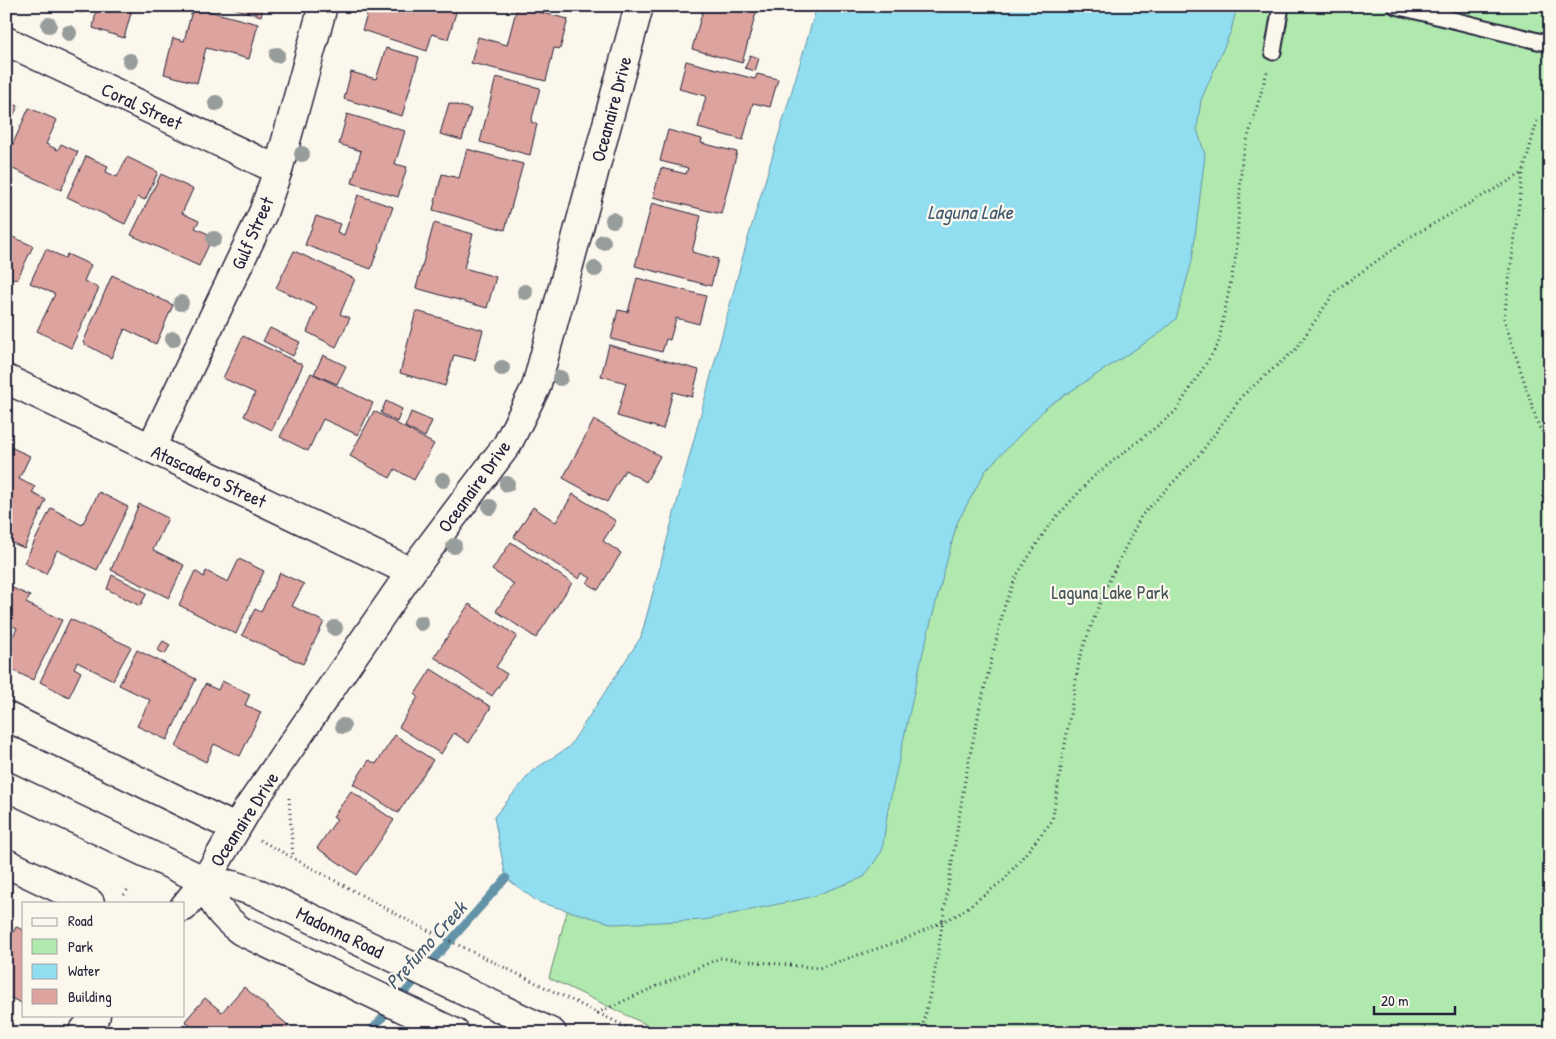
<svg xmlns="http://www.w3.org/2000/svg" width="1556" height="1039" viewBox="0 0 1556 1039" font-family="'Patrick Hand',sans-serif">
<style>
.green{fill:#afe9ad;stroke:#688674}
.water{fill:#90def0;stroke:#6493a8}
.lines{fill:none;stroke-linecap:round;stroke-linejoin:round}
.stream{stroke:#6493a8;stroke-width:8}
.building{fill:#dda39e;stroke:#22223b}
.service-casing{stroke:#22223b;stroke-width:19}
.minor-casing{stroke:#22223b;stroke-width:31}
.secondary-casing{stroke:#22223b;stroke-width:31}
.path{stroke:#22223b;stroke-width:3;stroke-dasharray:1 4;stroke-linecap:butt}
.service{stroke:#fbf7ec;stroke-width:15}
.minor{stroke:#fbf7ec;stroke-width:28}
.secondary{stroke:#fbf7ec;stroke-width:28}
.tree{fill:#979d9b}
.labels{text-anchor:middle;stroke-width:4.5;stroke-linejoin:round;paint-order:stroke}
.street-label{font-size:19px;fill:#22223b;stroke:#fbf7ec}
.park-label{font-size:19px;fill:#455458;stroke:#fbf7ec}
.water-label{font-size:20px;font-style:italic;fill:#435a71;stroke:#fbf7ec}
</style>
<rect width="100%" height="100%" fill="#fbf7ec"/>
<filter id="ink" filterUnits="userSpaceOnUse"><feTurbulence type="fractalNoise" baseFrequency=".02" numOctaves="2"/><feDisplacementMap in="SourceGraphic" scale="10" xChannelSelector="R" yChannelSelector="G"/><feConvolveMatrix kernelMatrix="1 2 1 2 8 2 1 2 1" color-interpolation-filters="sRGB"/></filter>
<g filter="url(#ink)">
<polygon class="green" points="818,6 1550,6 1550,1033 664,1033 549,978 641,637"/>
<polygon class="water" points="817,6 1237,6 1231,31 1201,100 1197,129 1205,155 1192,261 1176,319 1156,336 1048,406 986,470 957,523 923,652 888,809 882,851 864,877 811,897 704,920 614,924 538,902 506,878 494,817 532,771 569,747 641,637 746,245"/>
<g class="lines">
<g class="stream">
<polyline points="398,1000 506,878"/>
<polyline points="369,1033 390,1009"/>
</g>
</g>
<g class="building">
<polygon points="60,6 84,6 82,13"/>
<polygon points="97,6 133,6 124,38 93,28"/>
<polygon points="226,6 264,6 261,16"/>
<polygon points="370,6 396,8 397,6 458,6 448,39 432,34 427,51 362,30"/>
<polygon points="704,6 758,6 742,63 692,49"/>
<polygon points="193,7 258,24 249,59 206,48 197,83 164,74 173,38 184,41"/>
<polygon points="517,7 568,19 560,49 554,48 546,81 471,63 478,37 507,45"/>
<polygon points="386,48 419,57 402,116 344,99 351,72 376,79"/>
<polygon points="750,55 759,58 755,71 745,68"/>
<polygon points="686,61 755,79 757,74 778,79 770,107 753,103 743,140 698,128 706,96 679,89"/>
<polygon points="496,77 540,88 531,122 537,124 530,155 480,142"/>
<polygon points="6,100 18,106 6,131"/>
<polygon points="449,103 471,109 462,140 440,134"/>
<polygon points="29,108 57,120 46,144 58,150 61,144 78,152 61,190 6,166 6,159"/>
<polygon points="347,114 405,131 395,164 407,167 398,197 352,183 361,151 339,144"/>
<polygon points="668,130 702,139 701,143 737,152 721,214 653,197 661,168 686,174 688,168 660,161"/>
<polygon points="467,149 523,164 505,230 433,210 442,174 459,178"/>
<polygon points="86,156 108,166 106,172 117,177 127,157 158,172 145,200 138,197 125,224 67,197"/>
<polygon points="161,174 193,189 182,213 199,221 195,228 213,236 199,266 131,235"/>
<polygon points="358,195 393,207 371,269 305,245 316,216 340,224 337,232 344,235"/>
<polygon points="652,203 701,216 692,252 718,259 711,286 635,266"/>
<polygon points="434,223 473,234 464,268 496,277 487,308 416,288"/>
<polygon points="6,234 33,246 17,280 6,275"/>
<polygon points="46,249 65,258 67,254 91,265 84,281 99,288 71,348 37,331 55,294 30,283"/>
<polygon points="294,251 355,279 340,314 350,318 336,347 307,332 317,307 276,288"/>
<polygon points="112,275 173,305 156,344 125,329 111,358 83,343"/>
<polygon points="637,278 706,296 699,324 676,318 670,340 666,339 662,352 611,339 618,310 628,312"/>
<polygon points="416,311 483,330 475,360 454,355 445,386 400,373"/>
<polygon points="270,328 300,342 293,356 263,341"/>
<polygon points="243,336 303,365 272,430 244,416 255,393 223,378"/>
<polygon points="609,345 699,370 692,397 673,392 663,429 617,416 626,383 601,376"/>
<polygon points="323,355 346,366 337,384 314,374"/>
<polygon points="311,373 373,403 358,435 323,419 308,451 280,437"/>
<polygon points="386,401 402,409 397,422 381,413"/>
<polygon points="374,411 434,444 414,480 395,469 390,478 350,456"/>
<polygon points="411,412 432,421 425,437 405,427"/>
<polygon points="594,420 660,456 646,482 625,470 607,502 563,478"/>
<polygon points="6,445 30,456 19,479 35,487 32,493 46,500 24,548 6,540 11,525 6,523"/>
<polygon points="99,492 128,507 97,570 57,550 46,574 24,563 51,508 82,525"/>
<polygon points="573,494 616,521 603,541 621,553 598,590 587,583 591,578 582,573 579,579 514,537 533,507 556,522"/>
<polygon points="139,504 168,518 153,550 184,565 169,598 111,570"/>
<polygon points="511,542 572,583 536,638 496,611 514,584 492,570"/>
<polygon points="239,559 264,571 236,634 179,605 195,571 204,577 206,571 228,582"/>
<polygon points="280,573 304,584 292,606 324,622 303,664 242,635 255,609 261,612"/>
<polygon points="112,575 147,593 140,606 107,589"/>
<polygon points="6,585 30,596 26,603 62,620 33,680 6,667 6,650 17,628 6,623"/>
<polygon points="469,604 517,636 496,667 507,674 492,696 434,657"/>
<polygon points="70,619 131,647 113,680 77,662 74,668 81,672 69,697 40,682"/>
<polygon points="163,641 170,645 165,654 157,650"/>
<polygon points="137,650 196,679 167,740 137,726 150,700 119,685"/>
<polygon points="431,669 491,707 469,743 454,733 441,754 399,727 418,697 415,694"/>
<polygon points="222,681 250,694 245,705 261,712 240,756 214,744 206,762 176,747 205,684 218,690"/>
<polygon points="395,735 433,760 398,813 353,784 369,760 376,764"/>
<polygon points="351,791 394,820 357,875 317,848 337,819 333,817"/>
<polygon points="16,927 24,930 24,1004 6,996 6,947"/>
<polygon points="244,987 289,1026 283,1033 198,1033 185,1021 205,998 222,1012"/>
</g>
<g class="lines">
<g class="service-casing">
<g id="service">
<polyline points="1396,6 1550,44"/>
<polyline points="1273,52 1281,6"/>
</g>
</g>
<g class="minor-casing">
<g id="minor">
<polyline points="6,41 278,170"/>
<polyline points="6,379 411,572"/>
<polyline points="151,448 263,213 278,170 323,6"/>
<polyline points="6,716 235,828"/>
<polyline points="6,863 90,903"/>
<polyline points="184,907 205,881 247,810 411,572 507,445 536,387 639,6"/>
<polyline points="82,1033 96,1015"/>
</g>
</g>
<g class="secondary-casing">
<g id="secondary">
<polyline points="6,786 205,881 233,885 260,894 552,1033"/>
<path d="M205 881C212 904 222 917 241 931L455 1033"/>
</g>
</g>
<g class="path">
<polyline points="1537,121 1523,173 1504,319 1539,427 1550,441"/>
<polyline points="289,798 293,857"/>
<polyline points="260,840 411,922 639,1033"/>
<polyline points="124,895 128,889"/>
<polyline points="597,1013 720,958 819,968 903,940 959,914 1004,880 1052,821 1080,656 1105,589 1141,516 1200,454 1243,395 1296,349 1336,290 1412,236 1523,173"/>
<polyline points="921,1033 934,976 965,780 980,707 1005,604 1017,575 1049,525 1093,477 1175,412 1218,345 1236,255 1242,158 1267,72"/>
</g>
<use href="#service" class="service"/>
<use href="#minor" class="minor"/>
<use href="#secondary" class="secondary"/>
</g>
<g class="tree">
<circle cx="49" cy="25" r="8"/>
<circle cx="69" cy="33" r="8"/>
<circle cx="277" cy="55" r="8"/>
<circle cx="130" cy="61" r="8"/>
<circle cx="216" cy="103" r="8"/>
<circle cx="302" cy="154" r="8"/>
<circle cx="613" cy="220" r="8"/>
<circle cx="214" cy="239" r="8"/>
<circle cx="603" cy="242" r="8"/>
<circle cx="595" cy="269" r="8"/>
<circle cx="525" cy="292" r="8"/>
<circle cx="181" cy="303" r="8"/>
<circle cx="173" cy="339" r="8"/>
<circle cx="502" cy="368" r="8"/>
<circle cx="560" cy="378" r="8"/>
<circle cx="443" cy="480" r="8"/>
<circle cx="507" cy="484" r="8"/>
<circle cx="490" cy="507" r="8"/>
<circle cx="454" cy="546" r="8"/>
<circle cx="421" cy="623" r="8"/>
<circle cx="335" cy="628" r="8"/>
<circle cx="343" cy="726" r="8"/>
</g>
</g>
<g class="labels">
<g class="street-label">
<text transform="translate(142 106) rotate(25)" y="7">Coral Street</text>
<text transform="translate(611 109) rotate(-75)" y="7">Oceanaire Drive</text>
<text transform="translate(252 233) rotate(-66)" y="7">Gulf Street</text>
<text transform="translate(209 476) rotate(25)" y="7">Atascadero Street</text>
<text transform="translate(474 486) rotate(-54)" y="7">Oceanaire Drive</text>
<text transform="translate(244 819) rotate(-57)" y="7">Oceanaire Drive</text>
<text transform="translate(340 932) rotate(26)" y="7">Madonna Road</text>
</g>
<g class="park-label">
<text x="1110" y="599">Laguna Lake Park</text>
</g>
<g class="water-label">
<text x="970" y="219">Laguna Lake</text>
<text transform="translate(426 945) rotate(-48)" y="7">Prefumo Creek</text>
</g>
</g>
<rect width="1556" height="1039" fill="none" stroke="#fbf7ec" stroke-width="25"/>
<rect x="12" y="12" width="1531" height="1014" fill="none" stroke="#22223b" stroke-width="2" filter="url(#ink)"/>
<rect x="22" y="902" width="162" height="115" fill="#fbf7ec" stroke="#a4a2a5"/>
<rect x="32" y="918" width="25" height="8" fill="#fbf7ec" stroke="#a4a2a5"/>
<text x="68" y="926" font-size="15" fill="#22223b">Road</text>
<rect x="32" y="939" width="25" height="15" fill="#afe9ad" stroke="#a4a2a5"/>
<text x="68" y="952" font-size="15" fill="#22223b">Park</text>
<rect x="32" y="964" width="25" height="15" fill="#90def0" stroke="#a4a2a5"/>
<text x="68" y="976" font-size="15" fill="#22223b">Water</text>
<rect x="32" y="989" width="25" height="15" fill="#dda39e" stroke="#a4a2a5"/>
<text x="68" y="1002" font-size="15" fill="#22223b">Building</text>
<path d="M1374 1006v8h81v-8" fill="none" stroke="#22223b" stroke-width="2.5"/>
<text x="1381" y="1006" font-size="15" fill="#22223b" stroke="#fbf7ec" stroke-width="4" paint-order="stroke">20 m</text>
</svg>
